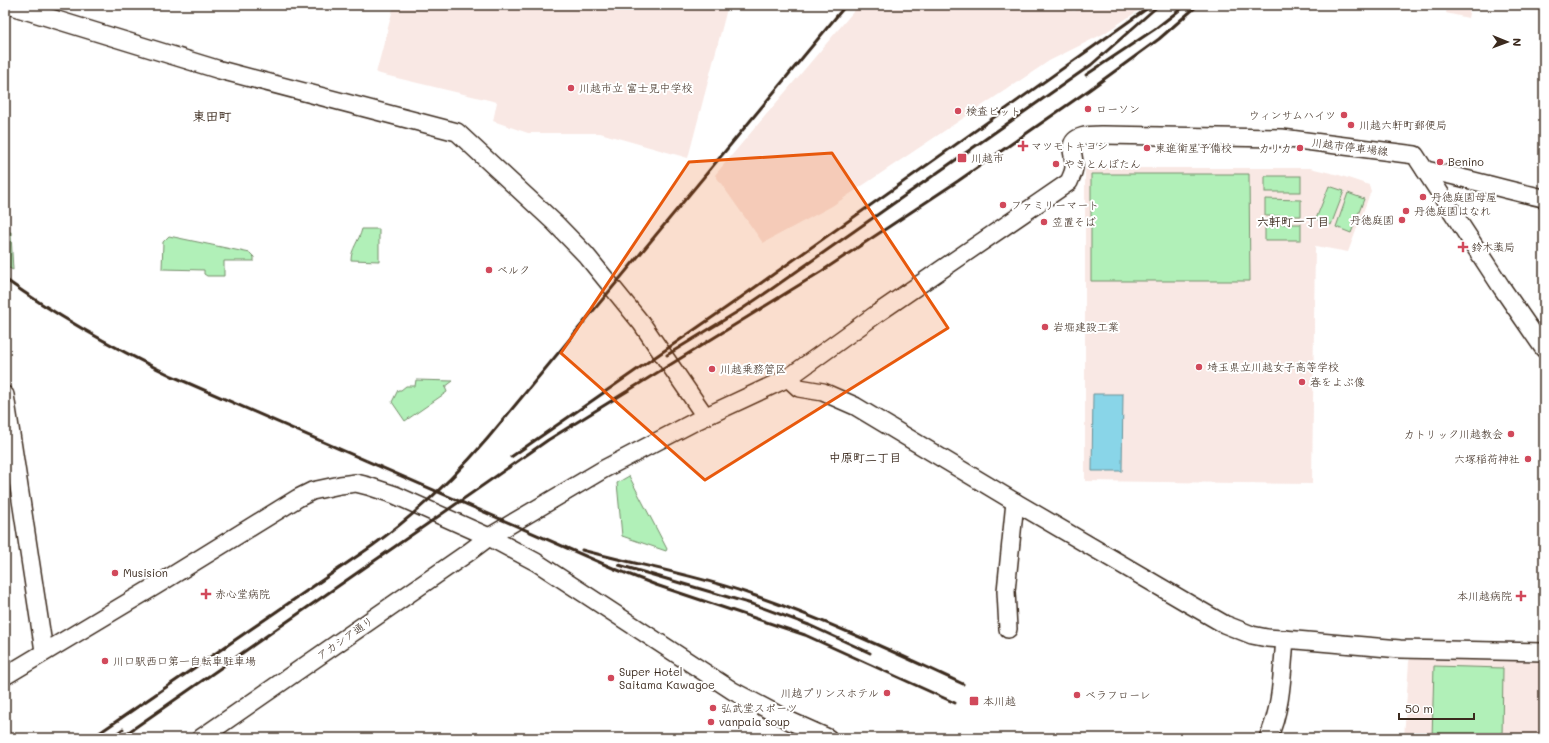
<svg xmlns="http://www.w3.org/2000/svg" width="1549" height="743" viewBox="0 0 1549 743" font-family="Mali,'Klee One',sans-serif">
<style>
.built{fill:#f9e8e4}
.green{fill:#b1f0b8;stroke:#768d6b}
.water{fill:#89d5e8;stroke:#6a9197}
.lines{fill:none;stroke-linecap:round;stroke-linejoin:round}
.secondary-casing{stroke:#3b2a1e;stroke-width:20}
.secondary{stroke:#fff;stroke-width:17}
.rail{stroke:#3b2a1e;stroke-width:3}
.marked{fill:#e8590c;fill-opacity:0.2;stroke:#e8590c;stroke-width:3;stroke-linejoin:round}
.poi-dot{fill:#d1495b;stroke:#fff;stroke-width:1.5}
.labels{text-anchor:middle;stroke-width:4;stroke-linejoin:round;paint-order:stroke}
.poi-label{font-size:11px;fill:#3b2a1e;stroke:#fff;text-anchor:start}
.street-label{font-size:11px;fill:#3b2a1e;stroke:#fff}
.neighbourhood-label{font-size:12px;font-weight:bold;fill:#3b2a1e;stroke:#fff}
.quarter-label{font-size:13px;font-weight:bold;fill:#3b2a1e;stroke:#fff}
</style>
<rect width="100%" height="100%" fill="#fff"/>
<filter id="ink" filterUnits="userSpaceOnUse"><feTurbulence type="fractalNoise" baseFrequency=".025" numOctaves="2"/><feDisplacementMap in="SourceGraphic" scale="8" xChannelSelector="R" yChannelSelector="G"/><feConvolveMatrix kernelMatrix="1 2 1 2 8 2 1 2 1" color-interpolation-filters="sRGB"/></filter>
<g filter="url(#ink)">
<g class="built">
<polygon points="394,5 728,5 688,158 600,133 528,133 493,121 497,102 376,73"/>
<polygon points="859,5 1049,5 1074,11 1087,5 1147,5 1103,34 1049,61 832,206 763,243 715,175"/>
<polygon points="1448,5 1471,5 1468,18 1446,13"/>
<polygon points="1085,168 1310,168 1339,175 1369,185 1371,191 1348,252 1315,246 1312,484 1085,481"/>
<polygon points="1413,655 1544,658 1544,738 1404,738 1409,661"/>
</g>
<g class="green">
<polygon points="1091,174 1249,174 1250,281 1091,281"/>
<rect x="1265" y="176" width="36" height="16"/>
<polygon points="1329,186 1344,191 1331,225 1316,219"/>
<polygon points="1348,193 1364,199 1351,233 1336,227"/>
<polygon points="1265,199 1301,200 1301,216 1265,216"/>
<rect x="1265" y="224" width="36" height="16"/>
<path d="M362 229H379V261L351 260C351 249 359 241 362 229Z"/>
<polygon points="11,232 11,235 13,270 5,266 5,233"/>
<polygon points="169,236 250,253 254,257 254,261 224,261 224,276 207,276 204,274 204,270 162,269 163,242"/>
<polygon points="416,380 453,381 445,387 447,392 405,421 392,402 398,390 401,390 406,386 415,386"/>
<polygon points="629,476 667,549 666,551 622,536 617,483"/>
<polygon points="1434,666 1503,668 1502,738 1432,738"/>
</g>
<polygon class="water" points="1093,394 1123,394 1122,471 1092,471"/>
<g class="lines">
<g class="secondary-casing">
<g id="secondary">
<polyline points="8,5 220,70 457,132 555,223 586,255 642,324 705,416"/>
<path d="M1425 170C1465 177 1504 190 1544 198"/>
<polyline points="788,378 799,388 823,392 855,406 1015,502 1191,605 1224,624 1252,635 1267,638 1296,640 1400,649 1544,652"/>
<polyline points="5,395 44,651"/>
<polyline points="1008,629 1006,591 1015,502"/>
<polyline points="5,676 157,585 298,498 312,491 340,485 356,483 368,486 395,495 489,537 536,562 733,691 790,721 828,738"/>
<path d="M201 738 469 552 489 537 604 469 698 420 788 378 878 313 1069 182C1071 177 1074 172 1074 167 1075 161 1072 155 1072 148 1072 134 1093 135 1103 135L1282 138 1415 155 1502 288 1544 349"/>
<path d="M1268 738C1282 708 1282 672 1285 639"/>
</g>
</g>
<use href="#secondary" class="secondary"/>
<g class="rail">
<polyline points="1086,75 1155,29 1186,5"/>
<path d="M5 279C58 317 114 348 172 376L615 569 656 585 805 635 955 703"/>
<polyline points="667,355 742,309 773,288 1091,65 1159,5"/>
<polyline points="511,457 733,303 1152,5"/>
<path d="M582 550C637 565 693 574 747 593 821 618 892 651 963 684"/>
<polyline points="619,565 755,605 809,625 870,653"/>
<path d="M92 738 372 546C415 515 453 479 488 438L846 5"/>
<polyline points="111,738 123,729"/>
<polyline points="120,738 548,440 822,271 958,181 1089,90 1159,39 1198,5"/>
</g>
</g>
</g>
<path class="marked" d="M832 153 948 328 705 480 561 353 689 162Z"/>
<g class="poi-dot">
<circle cx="571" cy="88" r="4"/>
<circle cx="1088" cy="109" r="4"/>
<circle cx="958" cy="111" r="4"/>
<circle cx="1344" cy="115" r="4"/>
<circle cx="1351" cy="125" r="4"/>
<path d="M1021 140h4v4h4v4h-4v4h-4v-4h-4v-4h4z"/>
<circle cx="1147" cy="148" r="4"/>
<circle cx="1300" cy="148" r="4"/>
<rect x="957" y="153" width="10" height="10" rx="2"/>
<circle cx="1440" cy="162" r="4"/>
<circle cx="1056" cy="164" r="4"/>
<circle cx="1423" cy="197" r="4"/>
<circle cx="1003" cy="205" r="4"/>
<circle cx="1406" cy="211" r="4"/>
<circle cx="1402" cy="220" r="4"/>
<circle cx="1044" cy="222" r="4"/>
<path d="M1461 241h4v4h4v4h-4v4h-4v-4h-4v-4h4z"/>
<circle cx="489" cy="270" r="4"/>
<circle cx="1045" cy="327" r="4"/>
<circle cx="1199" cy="367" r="4"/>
<circle cx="712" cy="369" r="4"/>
<circle cx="1302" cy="382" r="4"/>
<circle cx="1511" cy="434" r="4"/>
<circle cx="1528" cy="459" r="4"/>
<circle cx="115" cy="573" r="4"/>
<path d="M204 588h4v4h4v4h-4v4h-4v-4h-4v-4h4z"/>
<path d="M1519 590h4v4h4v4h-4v4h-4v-4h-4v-4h4z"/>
<circle cx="105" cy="661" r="4"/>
<circle cx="611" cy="678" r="4"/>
<circle cx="887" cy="693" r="4"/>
<circle cx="1077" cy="695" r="4"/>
<rect x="969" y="696" width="10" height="10" rx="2"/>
<circle cx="713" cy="708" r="4"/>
<circle cx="711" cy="722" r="4"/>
</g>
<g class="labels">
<g class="poi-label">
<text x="579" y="92">川越市立 富士見中学校</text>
<text x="1096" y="113">ローソン</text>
<text x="966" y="115">検査ピット</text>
<text x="1336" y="119" text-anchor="end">ウィンサムハイツ</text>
<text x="1359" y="129">川越六軒町郵便局</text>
<text x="1031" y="150">マツモトキヨシ</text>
<text x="1155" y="152">東進衛星予備校</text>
<text x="1292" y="152" text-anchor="end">カリカ</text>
<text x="971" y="162">川越市</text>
<text x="1448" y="166">Benino</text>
<text x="1064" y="168">やきとんぼたん</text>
<text x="1431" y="201">丹徳庭園母屋</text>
<text x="1011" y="209">ファミリーマート</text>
<text x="1414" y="215">丹徳庭園はなれ</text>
<text x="1394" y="224" text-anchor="end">丹徳庭園</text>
<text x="1052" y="226">笠置そば</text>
<text x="1471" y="251">鈴木薬局</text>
<text x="497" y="274">ベルク</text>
<text x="1053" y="331">岩堀建設工業</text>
<text x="1207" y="371">埼玉県立川越女子高等学校</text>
<text x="720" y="373">川越乗務管区</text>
<text x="1310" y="386">春をよぶ像</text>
<text x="1503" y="438" text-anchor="end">カトリック川越教会</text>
<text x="1520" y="463" text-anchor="end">六塚稲荷神社</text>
<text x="123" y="577">Musision</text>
<text x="215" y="598">赤心堂病院</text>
<text x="1512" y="600" text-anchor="end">本川越病院</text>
<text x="113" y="665">川口駅西口第一自転車駐車場</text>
<text x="619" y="676">Super Hotel<tspan x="619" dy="13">Saitama Kawagoe</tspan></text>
<text x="879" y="697" text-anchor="end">川越プリンスホテル</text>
<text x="1085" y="699">ベラフローレ</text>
<text x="983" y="705">本川越</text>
<text x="721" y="712">弘武堂スポーツ</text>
<text x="719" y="726">vanpaia soup</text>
</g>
<g class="street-label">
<text transform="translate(1350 147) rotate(7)" y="4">川越市停車場線</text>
<text transform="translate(345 638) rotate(-35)" y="4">アカシア通り</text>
</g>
<g class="neighbourhood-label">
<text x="1293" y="226">六軒町一丁目</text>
<text x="865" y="462">中原町二丁目</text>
</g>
<g class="quarter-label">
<text x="212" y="121">東田町</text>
</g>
</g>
<rect width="1549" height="743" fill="none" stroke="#fff" stroke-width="20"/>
<rect x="10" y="10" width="1529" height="723" fill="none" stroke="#3b2a1e" stroke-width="1.5" filter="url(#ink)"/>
<g transform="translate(1507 42) rotate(91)" stroke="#ffffff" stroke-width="3" paint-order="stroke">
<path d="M0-3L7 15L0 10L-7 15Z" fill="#3b2a1e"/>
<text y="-6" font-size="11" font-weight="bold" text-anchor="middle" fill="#3b2a1e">N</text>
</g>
<path d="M1399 713v6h75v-6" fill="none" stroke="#3b2a1e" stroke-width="2"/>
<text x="1405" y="713" font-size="12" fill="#3b2a1e" stroke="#ffffff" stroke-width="3" paint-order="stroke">50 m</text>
</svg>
